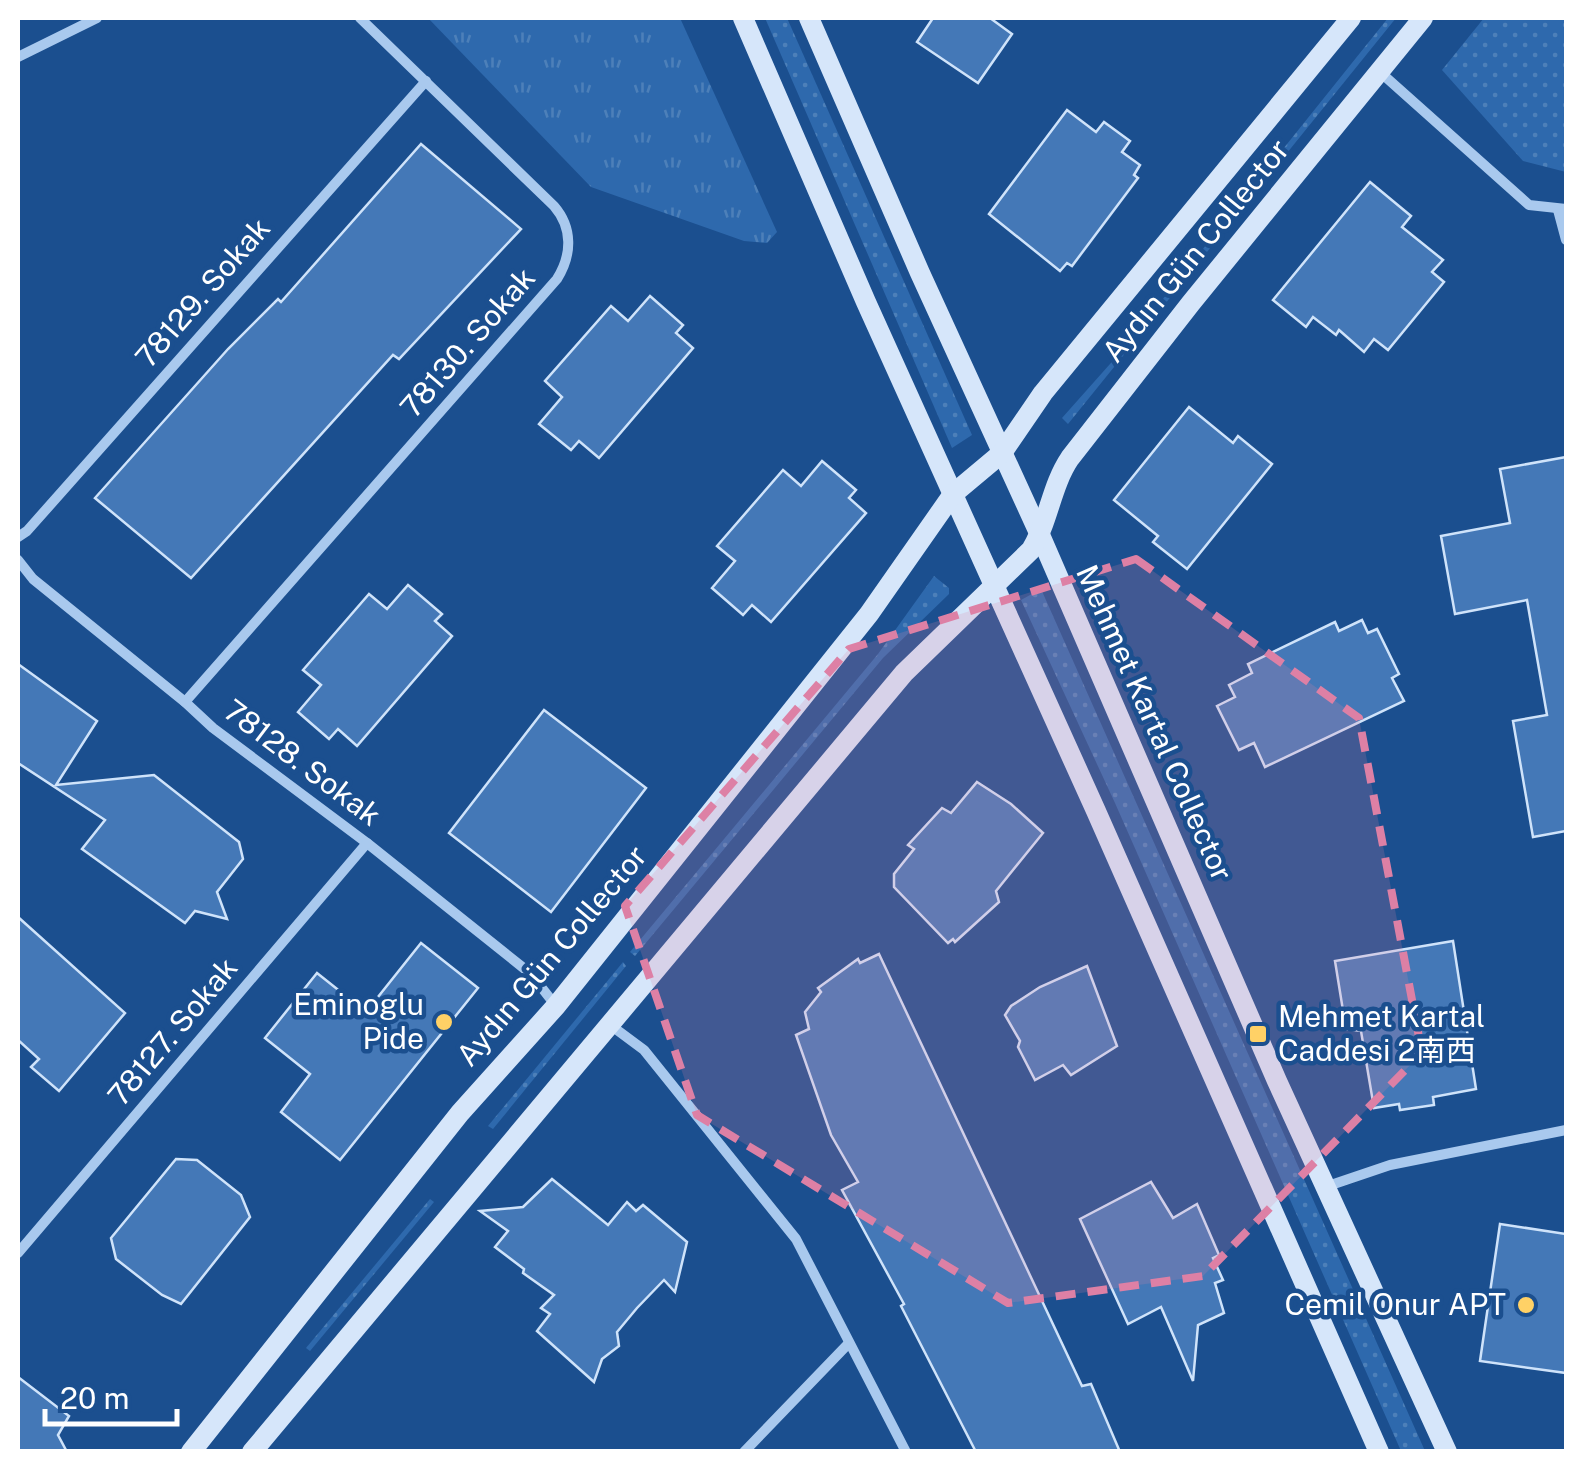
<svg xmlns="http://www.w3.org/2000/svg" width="1584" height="1469" viewBox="0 0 1584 1469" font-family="'Public Sans','Noto Sans SC',sans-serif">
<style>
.grass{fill:url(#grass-dots)}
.park{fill:url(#park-tufts)}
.building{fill:#4478b7;stroke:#cfe3fa;stroke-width:2.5}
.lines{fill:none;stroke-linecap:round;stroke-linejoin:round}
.street{stroke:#a9c9ee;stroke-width:10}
.secondary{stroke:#d6e6fa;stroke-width:20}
.marked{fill:#dd80a5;fill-opacity:0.2;stroke:#dd80a5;stroke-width:8;stroke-dasharray:20 12;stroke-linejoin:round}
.poi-dot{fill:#ffd166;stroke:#1b4f8f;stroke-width:4}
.labels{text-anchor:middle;stroke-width:9;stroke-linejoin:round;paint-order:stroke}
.street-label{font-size:30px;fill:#fff;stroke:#1b4f8f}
.poi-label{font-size:30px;fill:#fff;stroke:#1b4f8f;text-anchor:end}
</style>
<defs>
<pattern id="grass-dots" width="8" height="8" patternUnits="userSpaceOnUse" patternTransform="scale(2.5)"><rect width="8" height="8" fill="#2e69ad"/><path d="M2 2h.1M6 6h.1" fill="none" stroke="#4d80b9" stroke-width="1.8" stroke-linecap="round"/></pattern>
<pattern id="park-tufts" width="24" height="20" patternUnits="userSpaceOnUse" patternTransform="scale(2.5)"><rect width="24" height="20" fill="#2e69ad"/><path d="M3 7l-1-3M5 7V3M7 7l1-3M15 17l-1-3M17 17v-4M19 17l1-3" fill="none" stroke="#4d80b9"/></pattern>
</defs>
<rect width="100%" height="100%" fill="#1b4f8f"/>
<g class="grass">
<polygon points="765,18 787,18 972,435 952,448"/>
<polygon points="1388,18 1396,18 1068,424 1062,418 1118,355"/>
<polygon points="1484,18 1566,18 1566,172 1523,161 1442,70"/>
<polygon points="934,576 949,588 949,594 883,658 635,956 630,952 878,654"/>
<polygon points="1041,589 1425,1451 1401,1451 1115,803 1021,600"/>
<polygon points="623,962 626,966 493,1129 488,1126"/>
<polygon points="430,1199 434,1202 310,1351 306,1348"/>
</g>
<polygon class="park" points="428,18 680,18 777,232 767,243 744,241 591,187"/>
<g class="building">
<polygon points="933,18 990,18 1012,34 978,83 917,42"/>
<polygon points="1067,110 1096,132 1104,122 1130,141 1122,152 1140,165 1134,175 1138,178 1072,266 1067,263 1060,271 989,214"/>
<polygon points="421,144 521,229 399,359 393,355 191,578 95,498 228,349 278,299 281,302"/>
<polygon points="1370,182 1411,216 1402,227 1443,260 1432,272 1444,282 1388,350 1374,339 1364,352 1339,330 1336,335 1313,317 1306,327 1273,300"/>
<polygon points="650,296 683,325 676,333 693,348 599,458 579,441 571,450 539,424 562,397 545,381 611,306 628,321"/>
<polygon points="1189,407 1233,443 1238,436 1272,464 1187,569 1153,542 1158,536 1114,500"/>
<polygon points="1566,457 1566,831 1533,837 1513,721 1547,715 1527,600 1455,614 1441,536 1510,523 1500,469"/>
<polygon points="822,461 856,490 849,498 866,513 771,622 752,605 743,615 712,588 735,561 717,546 783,470 801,486"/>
<polygon points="408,585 442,614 435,621 452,636 357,746 338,729 329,739 298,712 321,685 303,670 369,594 387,609"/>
<polygon points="1362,620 1368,633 1377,629 1399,674 1392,678 1404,701 1265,767 1254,743 1239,750 1217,706 1235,697 1229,685 1252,673 1248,664 1335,622 1339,631"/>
<polygon points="18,664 97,721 56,785 154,775 239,842 243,859 217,892 227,919 195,911 185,923 82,849 105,820 18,763"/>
<polygon points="544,710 646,788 551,912 449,833"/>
<polygon points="977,782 1011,804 1043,833 996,891 999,902 955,942 953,939 948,943 894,887 894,874 914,849 908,845 942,808 951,813"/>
<polygon points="18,917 125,1013 59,1091 31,1067 39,1059 18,1040"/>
<polygon points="1453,941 1476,1089 1433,1097 1434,1105 1400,1110 1399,1104 1374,1108 1361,1031 1346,1029 1335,961"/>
<polygon points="421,943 478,988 340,1160 281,1112 310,1074 265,1038 317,973 366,1012"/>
<polygon points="879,954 1082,1386 1091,1384 1120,1452 976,1452 901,1306 904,1304 842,1190 858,1182 831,1135 796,1035 809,1029 805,1012 821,992 818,988 858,959 860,963"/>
<polygon points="1087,966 1117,1046 1071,1075 1063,1065 1035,1080 1018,1047 1020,1041 1005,1015 1011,1006 1040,987"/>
<polygon points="176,1159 197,1160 241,1195 250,1217 181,1304 162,1295 116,1259 111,1238"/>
<polygon points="552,1179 608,1225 627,1202 636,1211 643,1205 687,1242 675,1292 664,1280 637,1308 617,1332 619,1346 602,1359 594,1382 537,1331 550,1314 541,1308 554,1295 523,1273 524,1269 495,1247 508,1231 480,1211 523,1207"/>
<polygon points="1151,1182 1173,1218 1197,1204 1219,1255 1213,1258 1223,1280 1215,1283 1224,1313 1198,1325 1193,1381 1161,1307 1128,1324 1080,1219"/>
<polygon points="1500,1224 1566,1234 1566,1373 1480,1361"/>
<polygon points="18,1377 69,1416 58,1435 67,1452 18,1452"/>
</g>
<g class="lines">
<g class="street">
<polyline points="18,57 97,18"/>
<polyline points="1380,72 1529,205 1566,209"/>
<polyline points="1558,210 1566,240"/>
<polyline points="18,537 27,531 426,81"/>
<polyline points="18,560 33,579 185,702 213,728 367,843 531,974 556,1006"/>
<path d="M185 702 557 279C572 255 573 228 554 206L360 18"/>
<polyline points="609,1024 644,1050 796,1239 906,1452"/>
<polyline points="1325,1187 1390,1165 1566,1130"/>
<polyline points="18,1253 367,843"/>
<polyline points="744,1452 849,1343"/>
</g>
<g class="secondary">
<polyline points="743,18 866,302 1096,811 1379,1452"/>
<polyline points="809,18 920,273 1040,535 1277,1081 1447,1452"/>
<polyline points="191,1452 460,1113 556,1006 869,614 953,494 1002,453 1043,393 1351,18"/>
<path d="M252 1452 904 673 1031 550C1049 521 1051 486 1070 458L1191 303 1423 18"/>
</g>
</g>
<path class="marked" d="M1136 559 1359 718 1422 1053 1203 1276 1008 1303 697 1115 625 906 849 649Z"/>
<g class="poi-dot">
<circle cx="444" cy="1022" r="10"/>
<rect x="1248" y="1024" width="20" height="20" rx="5"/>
<circle cx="1526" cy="1305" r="10"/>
</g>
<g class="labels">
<g class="street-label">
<text transform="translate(1196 251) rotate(-51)" y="10">Aydın Gün Collector</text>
<text transform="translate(203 293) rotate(-49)" y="10">78129. Sokak</text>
<text transform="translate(468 343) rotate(-49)" y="10">78130. Sokak</text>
<text transform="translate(1154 723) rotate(66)" y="10">Mehmet Kartal Collector</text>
<text transform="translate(302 763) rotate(37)" y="10">78128. Sokak</text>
<text transform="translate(552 956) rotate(-50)" y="10">Aydın Gün Collector</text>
<text transform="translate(173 1032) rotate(-50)" y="10">78127. Sokak</text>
</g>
<g class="poi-label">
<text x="424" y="1015">Eminoglu<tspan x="424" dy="34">Pide</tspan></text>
<text x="1278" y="1027" text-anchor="start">Mehmet Kartal<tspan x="1278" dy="34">Caddesi 2南西</tspan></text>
<text x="1506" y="1315">Cemil Onur APT</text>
</g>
</g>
<rect width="1584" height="1469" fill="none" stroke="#ffffff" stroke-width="40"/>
<path d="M45 1409v15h132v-15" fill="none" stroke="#ffffff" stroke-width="5"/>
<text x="60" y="1409" font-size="30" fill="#ffffff" stroke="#1b4f8f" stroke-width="8" paint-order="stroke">20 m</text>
</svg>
